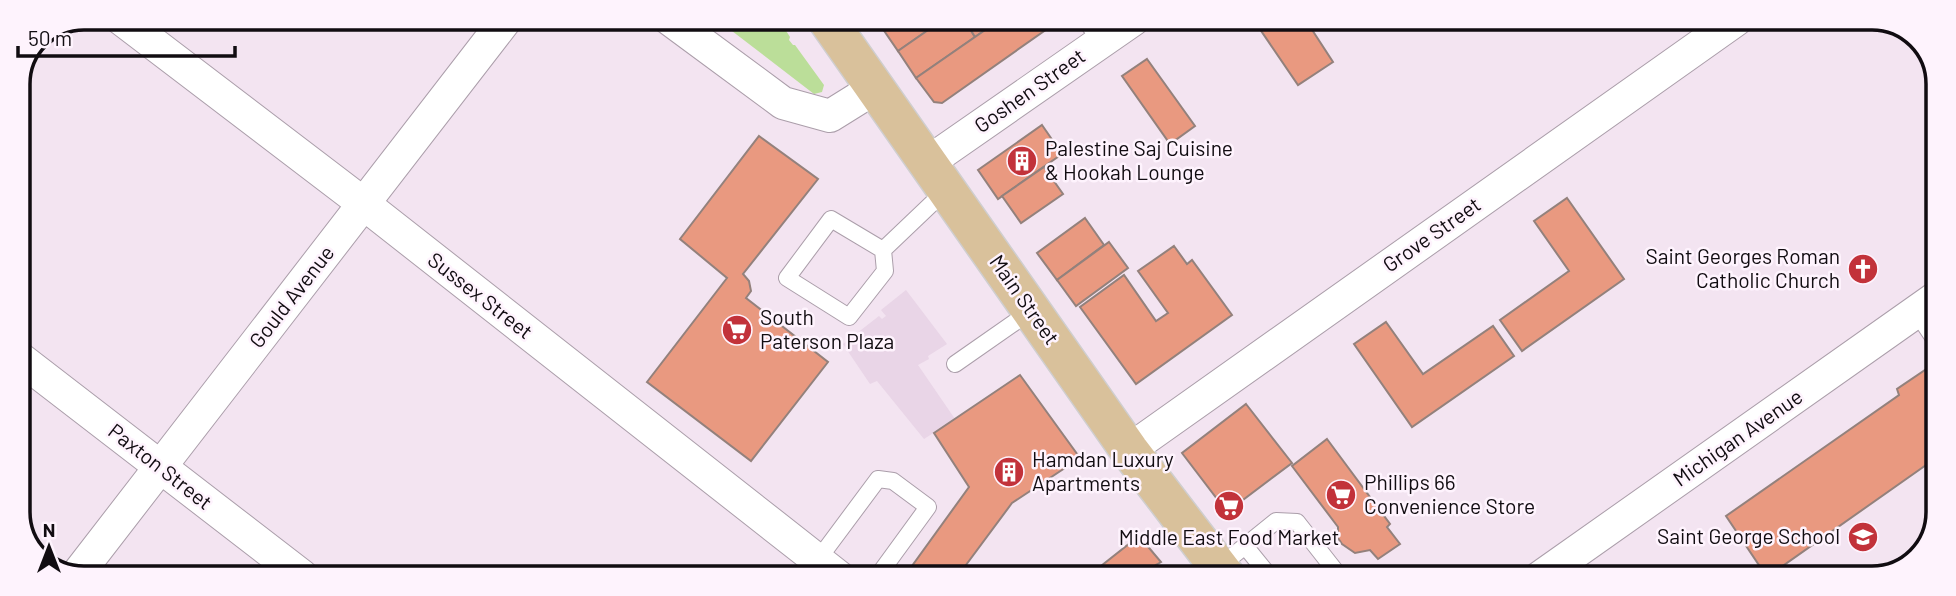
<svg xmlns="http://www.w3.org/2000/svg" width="1956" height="596" viewBox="0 0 1956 596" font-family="Barlow,sans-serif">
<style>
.built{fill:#e9d5e7}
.green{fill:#bbde99}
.building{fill:#e99980;stroke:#93817c;stroke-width:2}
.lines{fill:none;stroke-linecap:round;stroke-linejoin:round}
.service-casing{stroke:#ab9eaa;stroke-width:18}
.minor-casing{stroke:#ab9eaa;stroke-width:34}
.primary-casing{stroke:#cfcecf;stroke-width:41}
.service{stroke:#fff;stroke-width:16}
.minor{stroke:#fff;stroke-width:32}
.primary{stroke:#d9c19b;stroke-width:38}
.labels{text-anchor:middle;stroke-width:5;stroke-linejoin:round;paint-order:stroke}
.street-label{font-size:21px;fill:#110c11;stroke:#fef3fd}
.poi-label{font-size:21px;fill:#110c11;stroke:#fef3fd;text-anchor:start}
.rim{fill:none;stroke:#110c11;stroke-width:3.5}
</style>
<rect width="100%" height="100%" fill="#f3e4f1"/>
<polygon class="built" points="906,290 947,344 928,356 929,359 918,365 955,419 924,439 877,381 870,384 843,344 879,316 882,319 886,316 881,310"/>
<polygon class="green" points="715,18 778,18 790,37 789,40 793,45 795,45 824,85 822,92 814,94"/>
<g class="building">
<polygon points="876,19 944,19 898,51"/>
<polygon points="944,19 964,19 975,37 916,78 898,51"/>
<polygon points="964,19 1001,19 975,37"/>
<polygon points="1001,19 1039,19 1047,29 942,103 934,102 916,78"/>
<polygon points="1253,19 1305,19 1333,62 1298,85"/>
<polygon points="1147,59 1195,126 1170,144 1122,76"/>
<polygon points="1042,125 1062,154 998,199 978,170"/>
<polygon points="759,136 818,179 743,274 749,281 751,291 746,298 828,362 751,461 647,382 727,278 680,239"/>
<polygon points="1044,167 1063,194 1021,223 1002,196"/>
<polygon points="1567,198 1624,279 1522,351 1500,320 1569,271 1534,221"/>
<polygon points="1085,218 1104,245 1057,280 1037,253"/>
<polygon points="1109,242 1128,268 1076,306 1057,280"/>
<polygon points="1174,246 1187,264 1192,260 1232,315 1136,384 1080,307 1124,275 1156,321 1168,313 1138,271"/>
<polygon points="1386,322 1423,374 1493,326 1514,356 1412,427 1354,344"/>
<polygon points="1931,366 1937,375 1936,458 1767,577 1726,516 1899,395 1897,389"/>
<polygon points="1020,375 1080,458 1012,503 957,577 904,577 969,487 934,433"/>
<polygon points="1246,404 1292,463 1227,512 1182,453"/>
<polygon points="1327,439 1390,524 1387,527 1400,544 1378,559 1370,550 1355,553 1342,544 1338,538 1338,527 1292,466"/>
<polygon points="1139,536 1161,562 1156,565 1140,578 1087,577"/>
<polygon points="1156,565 1165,578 1140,578"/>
</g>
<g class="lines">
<g class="service-casing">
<g id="service">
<polyline points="1085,19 1101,42"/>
<polyline points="883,250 885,271 849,317 787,278 831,219 883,250 946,190"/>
<polyline points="1916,312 1937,343"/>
<polyline points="955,364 1031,311"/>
<polyline points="1245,546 1271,578"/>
<polyline points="817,561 878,479 893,481 928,507 877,577"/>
<polyline points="1219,567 1276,521 1297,522 1341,578"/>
</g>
</g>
<g class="minor-casing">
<g id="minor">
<polyline points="120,18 364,204 839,577"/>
<polyline points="668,18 783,103 830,116 875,88"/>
<polyline points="927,163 1134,19"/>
<polyline points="18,357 302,576"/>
<polyline points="1129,450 1736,20"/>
<polyline points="76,576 507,18"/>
<polyline points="1539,578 1937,297"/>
</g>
</g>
<g class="primary-casing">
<polyline id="primary" points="826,18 1129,450 1227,578"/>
</g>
<use href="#service" class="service"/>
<use href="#minor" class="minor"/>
<use href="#primary" class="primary"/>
</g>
<defs>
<g id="building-disc" transform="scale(1.575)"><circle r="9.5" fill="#c2323a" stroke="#fef3fd"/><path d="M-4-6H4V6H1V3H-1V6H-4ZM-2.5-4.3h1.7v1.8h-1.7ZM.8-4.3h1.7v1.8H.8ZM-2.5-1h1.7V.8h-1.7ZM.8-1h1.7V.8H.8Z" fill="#fff"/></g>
<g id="church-disc" transform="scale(1.575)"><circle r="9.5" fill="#c2323a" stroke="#fef3fd"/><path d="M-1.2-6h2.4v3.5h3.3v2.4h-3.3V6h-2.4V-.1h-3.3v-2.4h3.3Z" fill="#fff"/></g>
<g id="supermarket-disc" transform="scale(1.575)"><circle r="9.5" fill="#c2323a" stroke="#fef3fd"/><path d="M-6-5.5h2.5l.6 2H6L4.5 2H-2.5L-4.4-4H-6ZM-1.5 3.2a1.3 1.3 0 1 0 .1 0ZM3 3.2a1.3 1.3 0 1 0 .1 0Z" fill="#fff"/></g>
<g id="school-disc" transform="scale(1.575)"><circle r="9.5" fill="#c2323a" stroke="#fef3fd"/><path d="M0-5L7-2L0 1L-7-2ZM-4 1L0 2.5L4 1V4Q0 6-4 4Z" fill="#fff"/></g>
</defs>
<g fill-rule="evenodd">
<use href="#building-disc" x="1022" y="161"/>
<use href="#church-disc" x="1863" y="269"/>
<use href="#supermarket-disc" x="737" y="330"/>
<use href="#building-disc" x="1009" y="472"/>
<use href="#supermarket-disc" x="1341" y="495"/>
<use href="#supermarket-disc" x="1229" y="506"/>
<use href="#school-disc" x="1863" y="537"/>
</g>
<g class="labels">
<g class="street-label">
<text transform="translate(1030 91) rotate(-35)" y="7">Goshen Street</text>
<text transform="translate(1432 235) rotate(-35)" y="7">Grove Street</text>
<text transform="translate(480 296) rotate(38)" y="7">Sussex Street</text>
<text transform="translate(292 297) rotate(-52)" y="7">Gould Avenue</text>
<text transform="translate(1024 300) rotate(55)" y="7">Main Street</text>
<text transform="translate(1738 438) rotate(-35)" y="7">Michigan Avenue</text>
<text transform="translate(160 467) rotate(38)" y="7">Paxton Street</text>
</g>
<g class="poi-label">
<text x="1045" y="156">Palestine Saj Cuisine<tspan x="1045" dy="24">&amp; Hookah Lounge</tspan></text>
<text x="1840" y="264" text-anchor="end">Saint Georges Roman<tspan x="1840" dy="24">Catholic Church</tspan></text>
<text x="760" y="325">South<tspan x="760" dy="24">Paterson Plaza</tspan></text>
<text x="1032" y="467">Hamdan Luxury<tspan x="1032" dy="24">Apartments</tspan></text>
<text x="1364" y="490">Phillips 66<tspan x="1364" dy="24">Convenience Store</tspan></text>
<text x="1840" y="544" text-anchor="end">Saint George School</text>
<text x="1229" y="545" text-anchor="middle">Middle East Food Market</text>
</g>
</g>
<path d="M0 0H1956V596H0ZM84 30H1872A54 54 0 0 1 1926 84V512A54 54 0 0 1 1872 566H84A54 54 0 0 1 30 512V84A54 54 0 0 1 84 30Z" fill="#fef3fd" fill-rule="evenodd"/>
<path class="rim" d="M84 30H1872A54 54 0 0 1 1926 84V512A54 54 0 0 1 1872 566H84A54 54 0 0 1 30 512V84A54 54 0 0 1 84 30Z"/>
<g transform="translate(49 547)" stroke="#fef3fd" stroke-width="5" paint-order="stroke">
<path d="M0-5L12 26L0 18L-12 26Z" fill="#110c11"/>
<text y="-10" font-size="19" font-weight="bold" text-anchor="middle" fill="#110c11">N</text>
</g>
<path d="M18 46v10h217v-10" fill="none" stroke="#110c11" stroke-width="3.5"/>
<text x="28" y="46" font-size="21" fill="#110c11" stroke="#fef3fd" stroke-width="5" paint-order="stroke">50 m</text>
</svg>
